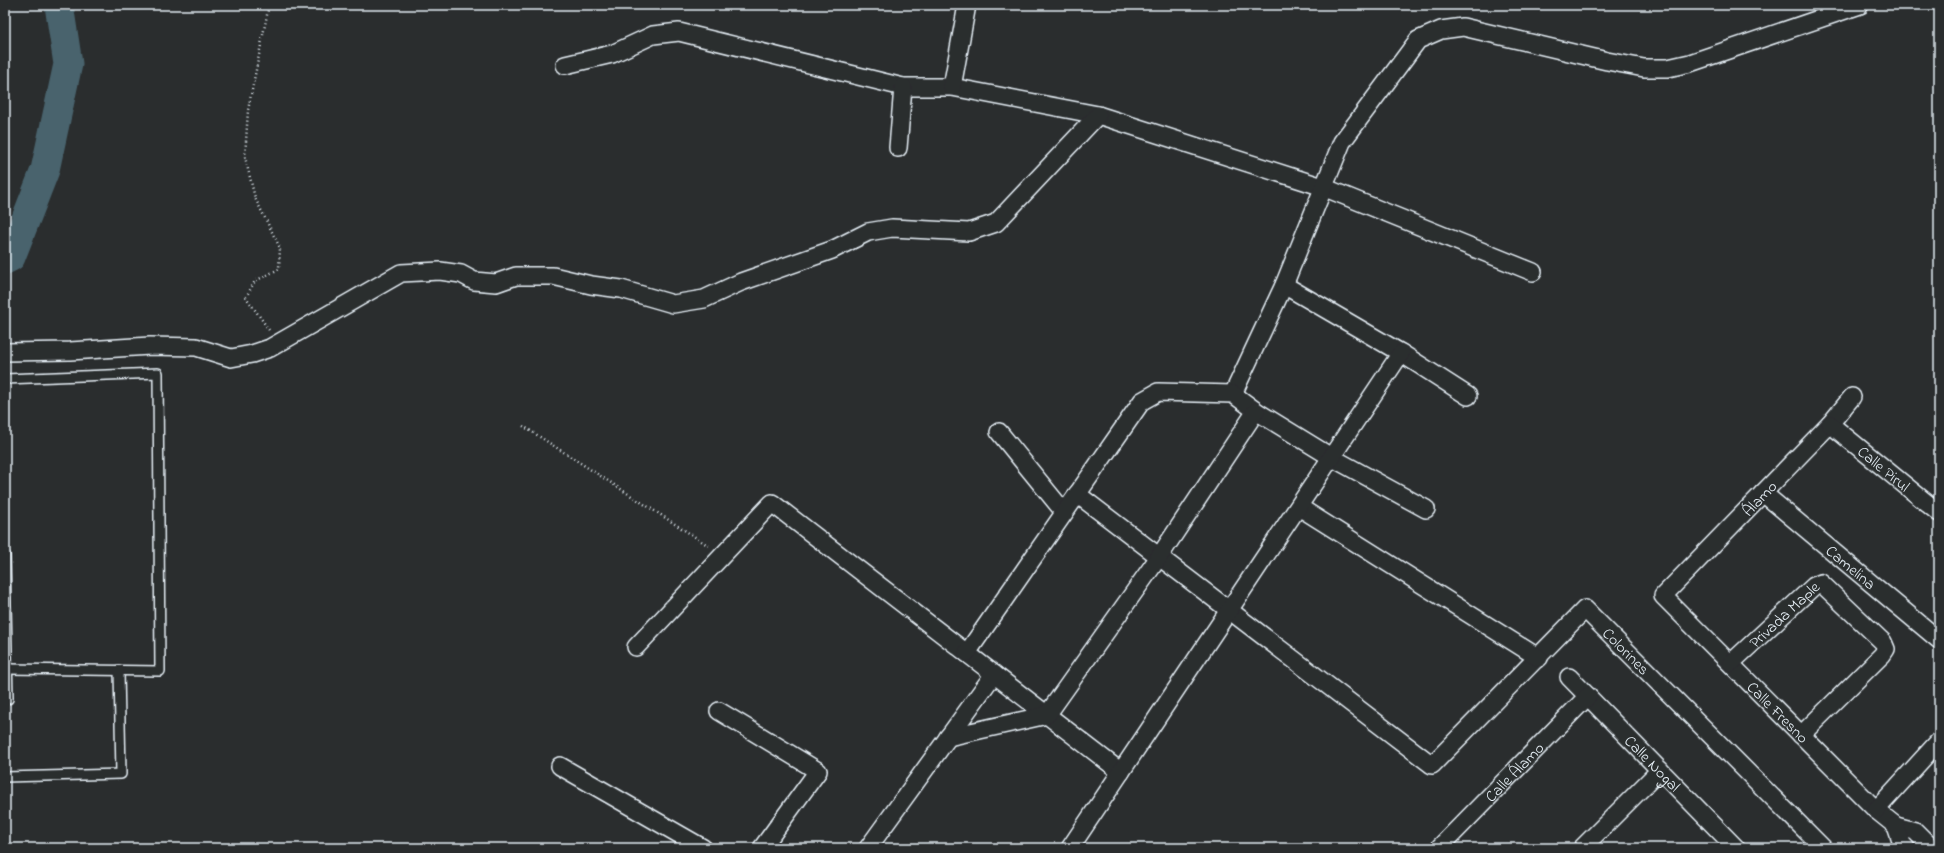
<svg xmlns="http://www.w3.org/2000/svg" width="1944" height="853" viewBox="0 0 1944 853" font-family="'Indie Flower',sans-serif">
<style>
.lines{fill:none;stroke-linecap:round;stroke-linejoin:round}
.river{stroke:#48636d;stroke-width:29}
.service-casing{stroke:#e8f1f8;stroke-width:12}
.minor-casing{stroke:#e8f1f8;stroke-width:20}
.path{stroke:#e8f1f8;stroke-width:2.5;stroke-dasharray:1 3;stroke-linecap:butt}
.service{stroke:#2a2d2e;stroke-width:9}
.minor{stroke:#2a2d2e;stroke-width:17}
.labels{text-anchor:middle;stroke-width:3;stroke-linejoin:round;paint-order:stroke}
.street-label{font-size:16px;fill:#e8f1f8;stroke:#2a2d2e}
</style>
<rect width="100%" height="100%" fill="#2a2d2e"/>
<filter id="ink" filterUnits="userSpaceOnUse"><feTurbulence type="fractalNoise" baseFrequency=".025" numOctaves="2"/><feDisplacementMap in="SourceGraphic" scale="8" xChannelSelector="R" yChannelSelector="G"/><feConvolveMatrix kernelMatrix="1 2 1 2 8 2 1 2 1" color-interpolation-filters="sRGB"/></filter>
<g filter="url(#ink)">
<g class="lines">
<polyline class="river" points="5,260 11,257 45,170 68,64 59,5"/>
<g class="service-casing">
<g id="service">
<polyline points="5,379 158,373 160,671 7,669"/>
<polyline points="5,555 8,699 5,699"/>
<polyline points="5,777 121,774 119,670"/>
</g>
</g>
<g class="minor-casing">
<g id="minor">
<polyline points="565,65 612,54 653,35 679,32 903,87 952,87 1098,115 1323,187 1533,272"/>
<polyline points="952,87 967,5"/>
<polyline points="898,148 903,87"/>
<polyline points="1284,285 1401,353 1468,396"/>
<polyline points="5,352 70,351 150,346 196,347 231,358 252,354 270,348 401,273 440,271 461,274 474,281 496,283 516,276 553,276 591,285 621,289 673,304 704,299 741,282 832,250 868,232 892,228 969,232 996,223 1098,115"/>
<polyline points="1233,394 1284,285 1342,142 1418,40 1441,30 1463,27 1607,61 1644,68 1668,68 1690,63 1860,5"/>
<path id="s1" d="M1852 397 1830 424 1663 596 1876 810 1896 826 1915 831 1932 848"/>
<path id="s2" d="M1830 424 1939 513"/>
<polyline points="999,432 1064,512"/>
<path id="s3" d="M1763 493 1939 640"/>
<path id="s4" d="M1077 494 1432 765 1585 609 1823 848"/>
<polyline points="1299,507 1539,658"/>
<polyline points="636,647 772,503 1121,772"/>
<polyline points="967,653 1142,401 1158,392 1233,394 1256,411 1331,457 1426,509"/>
<path id="s5" d="M1731 663 1814 586 1821 583 1883 642 1886 649 1882 655 1801 735"/>
<path id="s6" d="M1569 677 1736 848"/>
<polyline points="719,711 818,771 762,848"/>
<polyline points="948,737 1047,715 1159,557 1256,411"/>
<polyline points="560,766 703,848"/>
<polyline points="1876,810 1939,741"/>
<polyline points="1896,826 1902,844 1906,848"/>
<polyline points="868,848 994,674"/>
<polyline points="1070,848 1401,353"/>
<path id="s7" d="M1439 848 1588 696"/>
<polyline points="1582,848 1660,770"/>
</g>
</g>
<g class="path">
<polyline points="269,330 246,297 255,281 279,269 280,248 255,198 245,157 248,110 269,5"/>
<polyline points="523,426 709,546"/>
</g>
<use href="#service" class="service"/>
<use href="#minor" class="minor"/>
</g>
</g>
<g class="labels">
<g class="street-label">
<text dy="6" stroke="none"><textPath href="#s2" startOffset="70">Calle Pirul</textPath></text>
<text transform="translate(1759 498) rotate(-46)" y="6">Álamo</text>
<text dy="6" stroke="none"><textPath href="#s3" startOffset="115">Camelina</textPath></text>
<text dy="6" stroke="none"><textPath href="#s5" startOffset="72">Privada Maple</textPath></text>
<text dy="6" stroke="none"><textPath href="#s4" startOffset="724">Colorines</textPath></text>
<text dy="6" stroke="none"><textPath href="#s1" startOffset="438">Calle Fresno</textPath></text>
<text dy="6" stroke="none"><textPath href="#s6" startOffset="120">Calle Nogal</textPath></text>
<text dy="6" stroke="none"><textPath href="#s7" startOffset="107">Calle Álamo</textPath></text>
</g>
</g>
<rect width="1944" height="853" fill="none" stroke="#2a2d2e" stroke-width="20"/>
<rect x="10" y="10" width="1924" height="833" fill="none" stroke="#e8f1f8" stroke-width="1.5" filter="url(#ink)"/>
</svg>
